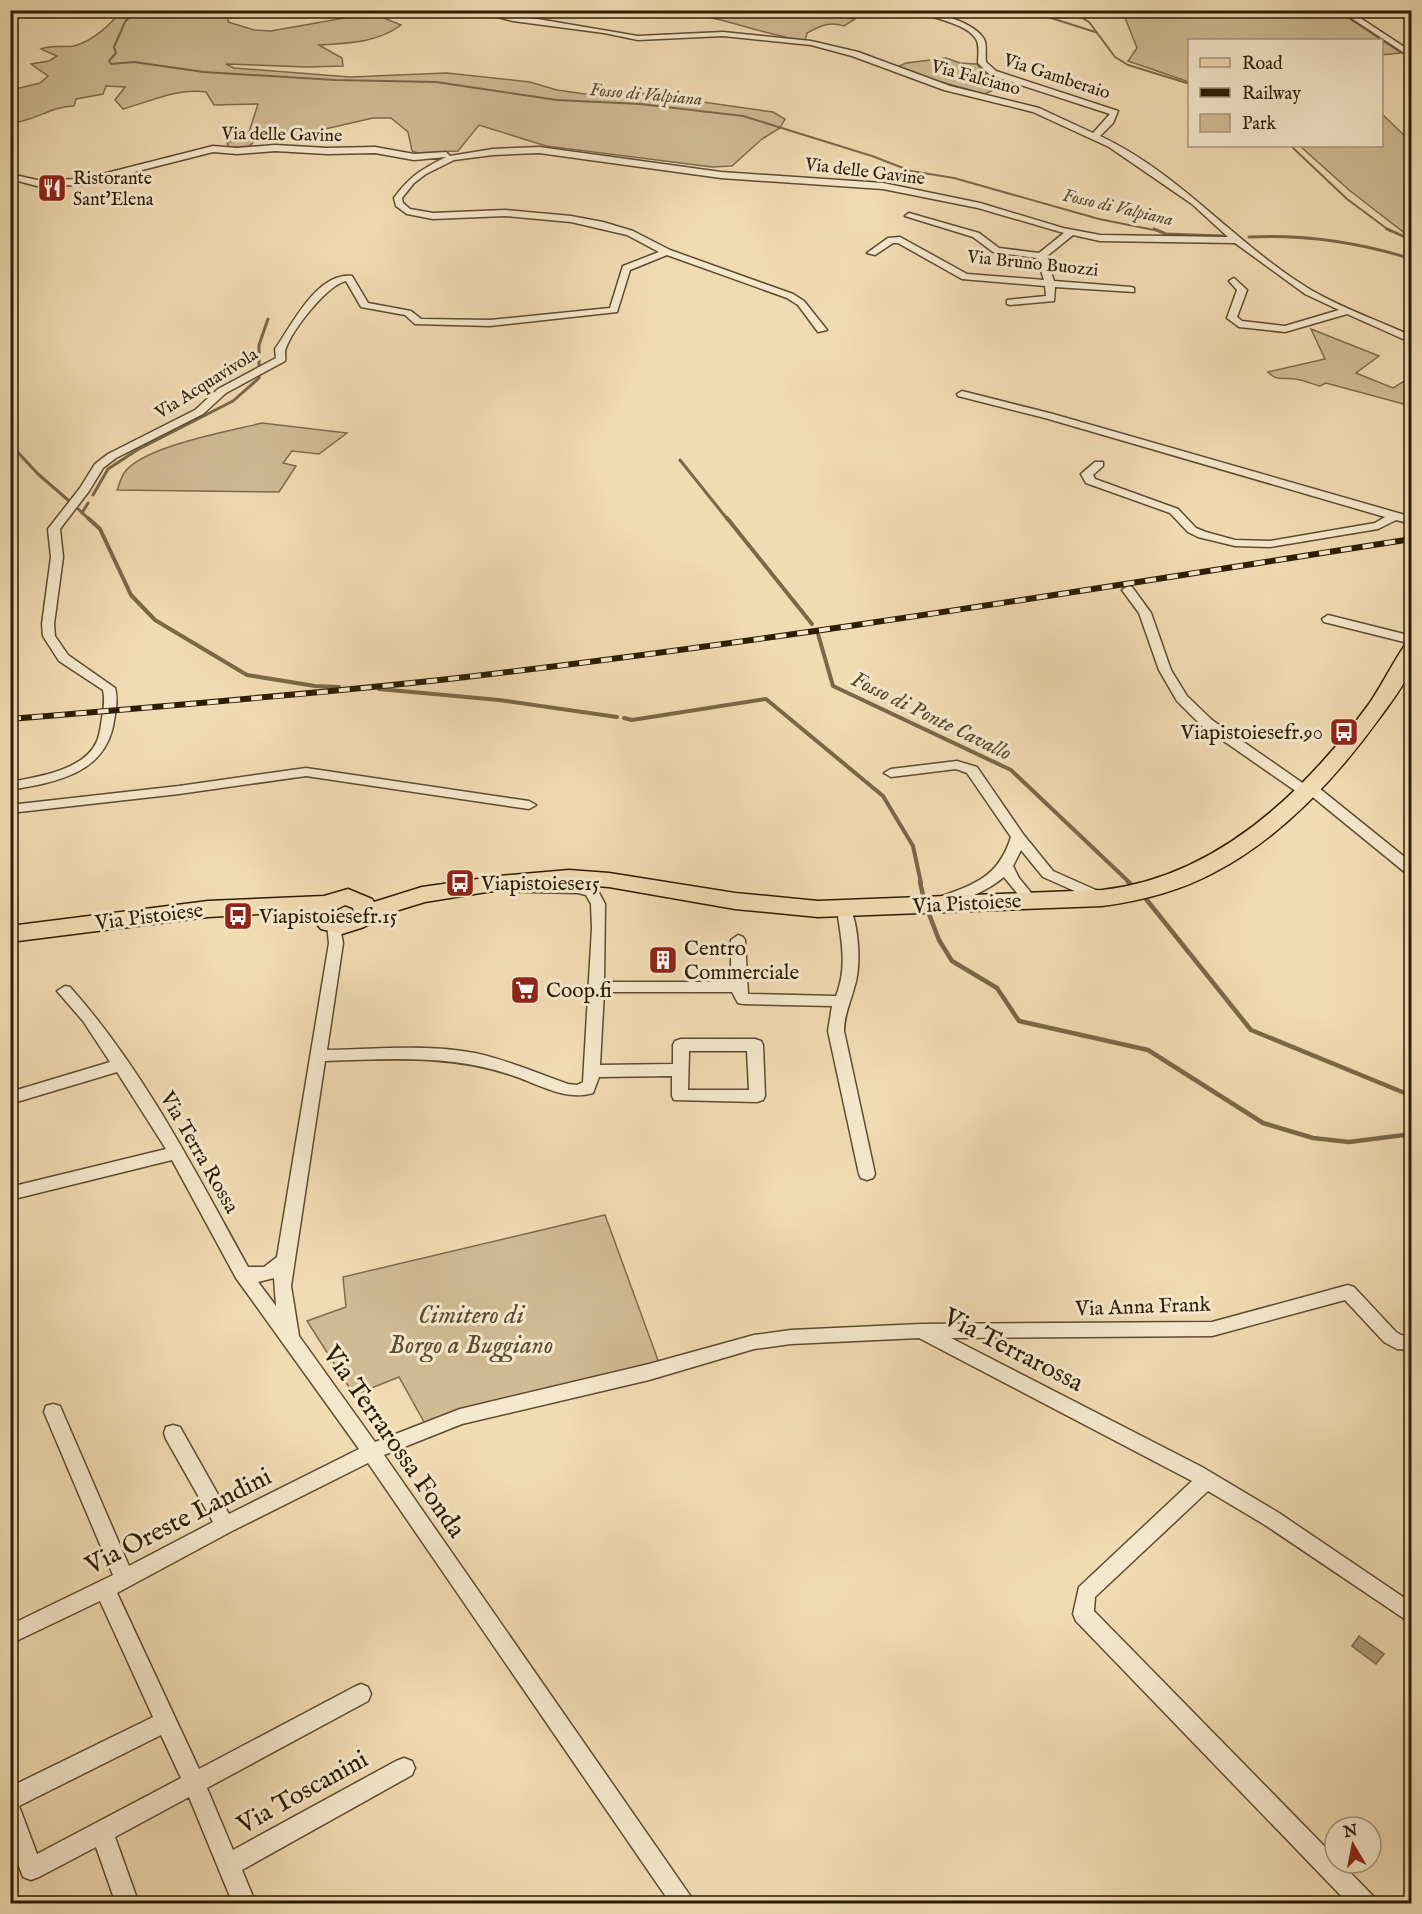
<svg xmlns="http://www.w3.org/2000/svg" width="1422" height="1914" viewBox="0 0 1422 1914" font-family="'IM FELL English',serif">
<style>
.green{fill:#d0bb94;stroke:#7e6c4c;stroke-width:1.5}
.water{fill:#ae9a77;stroke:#7a6849;stroke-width:1.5}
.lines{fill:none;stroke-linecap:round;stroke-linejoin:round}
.stream-far3{stroke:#7a6849;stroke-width:2}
.stream-far2{stroke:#7a6849;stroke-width:3}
.stream-far1{stroke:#7a6849;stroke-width:4}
.stream{stroke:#7a6849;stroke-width:4.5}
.minor-casing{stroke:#5e4c30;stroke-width:3}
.primary-casing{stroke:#2d1d04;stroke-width:3}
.minor{fill:#f6e8cd;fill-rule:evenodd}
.primary{fill:#f1dbb2;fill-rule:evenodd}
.rail-casing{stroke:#2d1d04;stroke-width:6}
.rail{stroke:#f6e8cd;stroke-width:4;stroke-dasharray:11;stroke-linecap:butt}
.labels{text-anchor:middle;stroke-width:6;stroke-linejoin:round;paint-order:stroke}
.far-street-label{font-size:18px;fill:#2d1d04;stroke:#f6e8cd}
.far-water-label{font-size:18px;font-style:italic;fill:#5a492c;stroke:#f6e8cd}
.far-poi-label{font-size:18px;fill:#2d1d04;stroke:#f6e8cd;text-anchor:start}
.poi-label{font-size:21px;fill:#2d1d04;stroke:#f6e8cd;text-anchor:start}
.street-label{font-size:21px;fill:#2d1d04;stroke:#f6e8cd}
.water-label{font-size:22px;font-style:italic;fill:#5a492c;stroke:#f6e8cd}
.near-park-label{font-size:26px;font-style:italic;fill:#5e4c2f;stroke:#f6e8cd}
.near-street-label{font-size:26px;fill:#2d1d04;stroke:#f6e8cd}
</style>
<rect width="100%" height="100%" fill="#f1dbb2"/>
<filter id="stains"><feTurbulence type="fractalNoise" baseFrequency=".00333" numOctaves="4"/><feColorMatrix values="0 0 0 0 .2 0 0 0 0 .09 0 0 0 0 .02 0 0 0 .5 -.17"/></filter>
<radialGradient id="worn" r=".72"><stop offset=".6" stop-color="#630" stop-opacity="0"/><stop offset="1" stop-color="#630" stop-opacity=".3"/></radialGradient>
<g class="green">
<path d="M123 10 267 11 252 17 228 18V22L254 30 271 31 372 13 401 25C377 43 348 43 319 45L342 58 343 66 307 67 226 64 234 68 350 77 447 73 530 82 557 90 592 95 613 91 633 92 773 112 785 119 780 128 762 139 732 166 712 167 546 146 479 125 458 151 418 153 412 151 408 132 391 118H373L286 138 255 141 249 146 229 148 227 143 249 132 258 104 214 105 206 92C176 88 152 101 123 109L115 100 125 87 106 86 103 94 76 99 74 106C51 106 33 122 11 123V90L40 83 48 76 31 64 49 61 57 56 41 49C52 44 63 48 74 46 95 40 109 25 123 10Z"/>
<path d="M703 10H813L855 19 844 26C829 21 820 26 807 33L805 41C767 35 732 21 694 14Z"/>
<polygon points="1112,11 1338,11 1401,53 1382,55 1382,40 1190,40 1189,82 1128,61 1137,48 1124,15"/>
<polygon points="946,58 960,63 977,64 983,72 1010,82 985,94 919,76 897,67 906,63"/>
<polygon points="1382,114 1411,142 1411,238 1349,190 1300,146 1382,146"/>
<path d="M1311 329 1379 356 1356 373 1393 388 1411 377V406L1326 383 1320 386C1312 384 1303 380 1295 379 1284 377 1277 382 1268 372L1325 359Z"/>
<path d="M262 423 347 433 319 454 292 451 283 463 296 466 279 492 117 490C119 485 121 478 124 473 143 446 230 431 262 423Z"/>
<polygon points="605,1215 659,1363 424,1422 399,1377 354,1395 307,1321 346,1307 343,1277"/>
</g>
<polygon class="water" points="1359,1636 1384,1654 1376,1664 1352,1646"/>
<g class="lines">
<g class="stream-far3">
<polyline points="135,10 125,22 114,47 116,53 109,61 111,64 134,62 204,72 335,80 436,82 557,100 640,104 743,116 872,156 911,171 954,178 1099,219 1159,231"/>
<polyline points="1026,10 1095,32"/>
<polyline points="1069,10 1089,22 1115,57 1128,65 1190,84"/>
<polyline points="1291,146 1347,199 1390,231"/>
</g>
<g class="stream-far2">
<polyline points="1154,229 1166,234 1223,236"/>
<polyline points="1387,229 1412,240"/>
<path d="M1249 237C1305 234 1358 242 1412 259"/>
<polyline points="259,365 259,345 268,319"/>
<polyline points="10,444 38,474 68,500"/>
<polyline points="680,460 728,520"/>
<polyline points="93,495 108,469 137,450 233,401 259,378 259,374"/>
<polyline points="77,508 90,520"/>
<polyline points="82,513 88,503"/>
</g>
<g class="stream-far1">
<polyline points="88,518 100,529 131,595 155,620 247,675 315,686 339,687"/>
<polyline points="727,518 812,624"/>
<polyline points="818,634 833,686 1011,770 1130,883"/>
<polyline points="379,689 499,700 617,717"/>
<polyline points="624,718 632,720 766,699 883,796 913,846 921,883"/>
</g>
<g class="stream">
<polyline points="920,882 923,895"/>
<polyline points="1128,882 1134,887"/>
<polyline points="1146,899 1251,1030 1412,1096"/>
<polyline points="929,914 939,940 952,961 997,988 1019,1021 1148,1050 1263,1123 1313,1138 1349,1142 1412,1134"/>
</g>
<g class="minor-casing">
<g id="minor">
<path d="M470 10H485L638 36 723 32 811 41 858 52 950 86 1039 108 1093 133 1110 114 990 75 978 63C978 56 980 45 976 39 967 23 930 18 915 10 932 10 974 22 984 39 987 45 985 55 986 62L996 71 1118 111 1113 123 1100 136C1180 173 1236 245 1311 290 1342 308 1379 321 1412 336V343L1347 314 1285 332 1239 327 1227 318 1237 290 1229 281 1234 278 1247 290 1237 317 1242 321 1285 326 1339 310 1305 294 1235 243 1100 241 1073 235 1046 257 1054 281 1131 287 1134 288V292L1055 287 1054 301 1010 305 1007 304V300L1046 296 1045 286 962 279 898 243H893L875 255 867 253 888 238 900 237 967 274 1044 280 1037 258 993 252 973 237 905 216 909 213 979 233 999 248 1039 253 1064 233 978 208 883 189 721 178 539 153 493 155 454 160 426 174 414 183 402 198 403 203 410 209 433 213 505 210 571 216 603 222 633 231 670 250 793 294 804 301 827 330 818 332 798 305 787 298 667 255 630 270 617 312 490 326 415 324 405 315 361 307 346 281C327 285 293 329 286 348 284 352 286 357 285 361L226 393 203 414 116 458 103 468 89 491 60 529 63 557 54 624 55 636 68 655 115 688C118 699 116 709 114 721 106 774 56 782 10 790V782C38 777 85 770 97 741 100 734 101 725 102 718 104 708 105 699 103 690L59 661 43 636 42 624 51 557 48 529 80 488 95 464 108 454 195 410 218 389 276 358 275 349C292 325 317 272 352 276L368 303 411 311 421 319 490 320 610 308 623 266 659 252 627 235 571 222 505 216 433 219 407 214 396 206 394 198C410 176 422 169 446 157L414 160 375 153 327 154 275 151 237 154 213 152 83 185 37 186 10 179V174L37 180 83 179 213 146 237 148 275 145 327 148 375 147 414 154 446 152 450 156 493 149 539 147 721 172 883 183 980 203 1063 228 1100 235 1228 237 1192 204 1109 147 1033 112 944 90 852 56 811 45 723 36 638 40 604 33 513 21Z"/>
<polygon points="1339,10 1348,10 1412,52 1412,58"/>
<polygon points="962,391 1053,414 1412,517 1412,524 1396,520 1378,529 1270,547 1235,546 1198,537 1188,532 1170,513 1086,483 1081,474 1095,462 1103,462 1103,466 1093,475 1095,479 1178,509 1196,528 1206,532 1235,540 1270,541 1375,523 1385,517 1045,418 958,396 957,394"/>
<polygon points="1128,586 1132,587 1151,613 1171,670 1187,696 1212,720 1304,784 1314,784 1412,863 1412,875 1407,874 1309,794 1300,794 1202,726 1177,701 1159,670 1139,613 1122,590"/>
<polygon points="1328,615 1412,636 1412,644 1324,622 1322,619"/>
<path d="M957 761 977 767 1023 834 1053 871 1107 895 1109 898 1107 901H1097L1043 877 1021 850 1013 866 1019 878 1037 900 1035 903H1025L1004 877C986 892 962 901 939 907L934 905 932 902 934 899C972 885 998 879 1011 837L967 773 956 769 891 777 884 773 891 769Z"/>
<polygon points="306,768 529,801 536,805 529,809 306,776 179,794 10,813 10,805 179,786"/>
<path d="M485 883H579L597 889 605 904 604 982H731V940L738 935 743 937 745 940 748 994 836 996C848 966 841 939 837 909L839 906H849C859 924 861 966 855 985 851 1001 844 1014 844 1031L875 1174 873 1178 867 1180 861 1178 859 1174 828 1031 832 1006 743 1004 738 1003 732 992H604L600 1065 673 1064V1045L675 1041 681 1039H755L761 1041 763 1045 765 1096 763 1100 757 1102 674 1100 672 1096V1076L599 1077 593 1093C567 1101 542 1086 517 1077 454 1054 391 1059 325 1061L291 1286 299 1336 375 1442 460 1409 649 1364 754 1335 791 1330 921 1324 1212 1322 1348 1285 1354 1287 1396 1332 1401 1335 1412 1336V1350L1397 1349 1384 1342 1345 1300 1212 1336 951 1338 1202 1467 1279 1513 1412 1603V1624L1265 1525 1208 1491 1095 1597 1094 1611 1335 1857V1863H1341L1373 1896 1376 1904H1349L1076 1621 1073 1614 1079 1587 1192 1481 919 1338 791 1344 754 1349 649 1380 462 1424 384 1455 696 1904H671L368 1463 232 1531 117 1593 199 1769 354 1687 361 1684 368 1687 371 1694 368 1701 207 1788 233 1850 396 1761 404 1758 412 1761 415 1768 412 1775 242 1870 256 1904H233L189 1797 115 1837 139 1904H116L96 1847 39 1877 31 1880 23 1877 10 1843V1787L153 1717 100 1601 10 1644V1625L113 1575 44 1412 46 1406 53 1404 60 1406 129 1566 213 1522 166 1439 164 1433 166 1427 173 1425 180 1427 229 1514 359 1449 236 1278 172 1160 10 1200V1187L166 1149 117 1072 10 1104V1092L110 1062 83 1021 57 991 65 986 70 987C144 1070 195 1171 248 1267H264L277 1257 329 943 327 925 329 922H339L343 943 327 1050C376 1049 426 1044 475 1053 507 1060 537 1073 568 1084L577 1085 583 1082 592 928 591 904 586 895 578 893 480 891 478 888ZM689 1051H747L749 1090H688ZM274 1278 276 1306 258 1282ZM161 1735 181 1778 37 1854 19 1806Z"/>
</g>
</g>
<g class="primary-casing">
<path id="primary" d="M1412 643C1412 651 1413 663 1410 670 1404 686 1391 702 1381 716 1337 777 1282 837 1215 872 1180 891 1141 901 1102 906L818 917 735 909 609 887 569 884 499 890 425 902 389 913 364 927 342 934 321 929 313 920 311 911 208 917 10 942V926L208 901 324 896 348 889 372 899 374 902 422 887 499 876 569 870 609 873 735 893 818 901 1102 890C1216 877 1304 793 1369 704 1382 685 1392 664 1405 645ZM345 905 353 908 354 912 344 918H338L334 913 335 910Z"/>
</g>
<use href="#minor" class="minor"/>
<use href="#primary" class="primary"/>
<g class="rail-casing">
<path id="rail" d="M10 719C156 707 303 695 449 679 771 642 1091 589 1412 539"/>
</g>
<use href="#rail" class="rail"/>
</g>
<defs>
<g id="restaurant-square" transform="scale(1.5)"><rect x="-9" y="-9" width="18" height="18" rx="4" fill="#8f2418" stroke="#f6e8cd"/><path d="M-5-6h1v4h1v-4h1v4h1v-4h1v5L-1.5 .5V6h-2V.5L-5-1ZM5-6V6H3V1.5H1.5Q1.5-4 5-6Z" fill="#fff"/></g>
<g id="bus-square" transform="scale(1.5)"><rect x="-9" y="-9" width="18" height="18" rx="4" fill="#8f2418" stroke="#f6e8cd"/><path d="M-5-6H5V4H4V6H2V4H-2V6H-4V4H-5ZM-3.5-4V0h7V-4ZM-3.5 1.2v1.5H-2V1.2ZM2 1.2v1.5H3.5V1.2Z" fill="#fff"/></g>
<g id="building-square" transform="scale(1.5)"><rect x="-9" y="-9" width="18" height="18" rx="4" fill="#8f2418" stroke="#f6e8cd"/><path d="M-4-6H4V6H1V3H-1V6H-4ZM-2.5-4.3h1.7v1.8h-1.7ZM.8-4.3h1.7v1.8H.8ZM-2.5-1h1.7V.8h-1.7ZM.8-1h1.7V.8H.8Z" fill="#fff"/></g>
<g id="supermarket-square" transform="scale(1.5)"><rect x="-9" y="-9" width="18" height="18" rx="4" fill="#8f2418" stroke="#f6e8cd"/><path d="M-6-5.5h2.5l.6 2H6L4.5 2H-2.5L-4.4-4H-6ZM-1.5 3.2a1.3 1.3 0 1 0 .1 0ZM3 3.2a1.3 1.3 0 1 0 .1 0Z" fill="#fff"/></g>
</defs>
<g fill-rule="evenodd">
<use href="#restaurant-square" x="52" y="188"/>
<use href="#bus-square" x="1344" y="732"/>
<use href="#bus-square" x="460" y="883"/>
<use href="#bus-square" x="238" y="916"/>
<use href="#building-square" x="663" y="960"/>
<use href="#supermarket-square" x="525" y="990"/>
</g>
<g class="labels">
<g class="far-street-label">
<text transform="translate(1057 76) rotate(18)" y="6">Via Gamberaio</text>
<text transform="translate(976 77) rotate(15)" y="6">Via Falciano</text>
<text transform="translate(282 134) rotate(1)" y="6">Via delle Gavine</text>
<text transform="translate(865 171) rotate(7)" y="6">Via delle Gavine</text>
<text transform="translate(1033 263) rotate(6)" y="6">Via Bruno Buozzi</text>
<text transform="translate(206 383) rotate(-32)" y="6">Via Acquavivola</text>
</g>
<g class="far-water-label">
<text transform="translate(646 94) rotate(5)" y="6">Fosso di Valpiana</text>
<text transform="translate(1118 207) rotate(13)" y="6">Fosso di Valpiana</text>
</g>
<g class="far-poi-label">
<text x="73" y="184">Ristorante<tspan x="73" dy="21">Sant'Elena</tspan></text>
</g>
<g class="poi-label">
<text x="1323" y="739" text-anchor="end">Viapistoiesefr.90</text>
<text x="481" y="890">Viapistoiese15</text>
<text x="259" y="923">Viapistoiesefr.15</text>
<text x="684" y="955">Centro<tspan x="684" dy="24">Commerciale</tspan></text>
<text x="546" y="997">Coop.fi</text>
</g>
<g class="street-label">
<text transform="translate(967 903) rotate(-3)" y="7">Via Pistoiese</text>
<text transform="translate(149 916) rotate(-7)" y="7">Via Pistoiese</text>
<text transform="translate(200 1152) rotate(60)" y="7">Via Terra Rossa</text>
<text transform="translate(1143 1306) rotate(-2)" y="7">Via Anna Frank</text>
</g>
<g class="water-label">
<text transform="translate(932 715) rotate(26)" y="8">Fosso di Ponte Cavallo</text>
</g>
<g class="near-park-label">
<text x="471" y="1323">Cimitero di<tspan x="471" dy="30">Borgo a Buggiano</tspan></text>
</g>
<g class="near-street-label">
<text transform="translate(1014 1349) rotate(27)" y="9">Via Terrarossa</text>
<text transform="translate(395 1441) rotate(55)" y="9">Via Terrarossa Fonda</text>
<text transform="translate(178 1520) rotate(-27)" y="9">Via Oreste Landini</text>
<text transform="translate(302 1791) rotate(-29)" y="9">Via Toscanini</text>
</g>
</g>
<rect width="1422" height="1914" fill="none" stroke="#f1dbb2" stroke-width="36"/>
<rect x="12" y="12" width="1398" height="1890" fill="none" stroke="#2d1d04" stroke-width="3"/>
<rect x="18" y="18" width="1386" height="1878" fill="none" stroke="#2d1d04" stroke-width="1.5"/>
<rect x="1188" y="39" width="195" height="108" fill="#f6e8cd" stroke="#a6977d" stroke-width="1.5"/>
<rect x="1200" y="58" width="30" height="9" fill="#f1dbb2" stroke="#a6977d" stroke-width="1.5"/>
<text x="1242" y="69" font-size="18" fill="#2d1d04">Road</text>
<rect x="1200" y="88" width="30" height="9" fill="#2d1d04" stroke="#a6977d" stroke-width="1.5"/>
<text x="1242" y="99" font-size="18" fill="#2d1d04">Railway</text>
<rect x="1200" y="114" width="30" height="18" fill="#d0bb94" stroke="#a6977d" stroke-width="1.5"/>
<text x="1242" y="129" font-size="18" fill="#2d1d04">Park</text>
<g transform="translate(1353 1845) rotate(350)"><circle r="28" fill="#f6e8cd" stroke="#a6977d" stroke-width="1.5"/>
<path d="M0-4.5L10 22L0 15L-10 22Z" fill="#8f2418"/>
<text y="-9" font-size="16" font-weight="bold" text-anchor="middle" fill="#2d1d04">N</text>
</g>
<rect width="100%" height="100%" filter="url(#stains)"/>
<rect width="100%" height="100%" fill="url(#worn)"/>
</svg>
